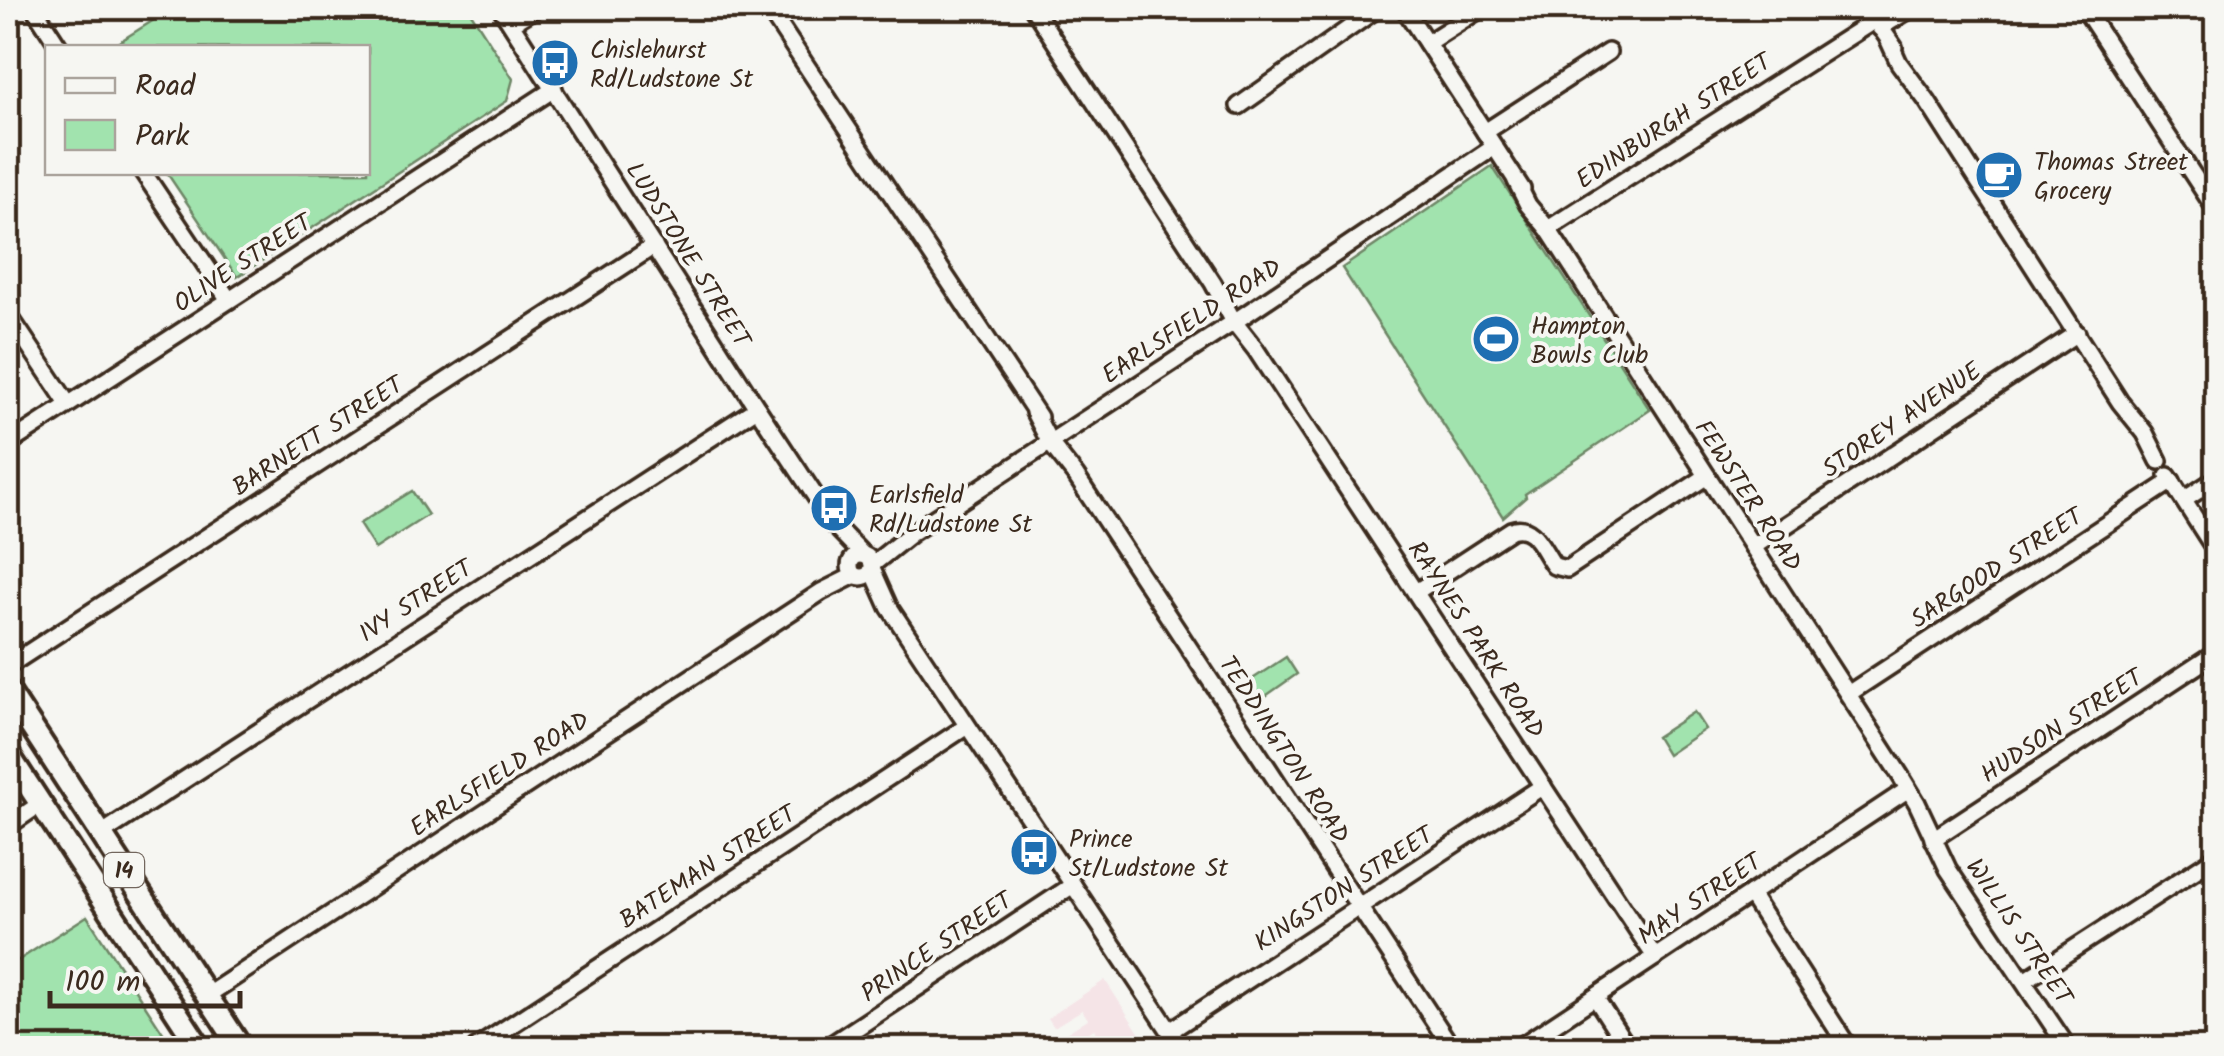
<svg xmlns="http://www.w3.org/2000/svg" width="2224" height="1056" viewBox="0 0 2224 1056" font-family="Kalam,sans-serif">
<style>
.built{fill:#f5e4e7}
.green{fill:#a1e3ae;stroke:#6e8666;stroke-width:2.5}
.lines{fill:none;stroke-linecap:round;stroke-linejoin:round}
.minor-casing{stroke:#3b2a1e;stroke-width:22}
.major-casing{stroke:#3b2a1e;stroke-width:28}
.minor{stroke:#f6f6f2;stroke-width:15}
.major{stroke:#f6f6f2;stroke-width:20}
.labels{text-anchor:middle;stroke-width:8;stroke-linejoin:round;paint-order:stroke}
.shield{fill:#f6f6f2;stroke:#73675e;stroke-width:2.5}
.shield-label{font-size:22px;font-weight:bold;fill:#3b2a1e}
.poi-label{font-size:25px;fill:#3b2a1e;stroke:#f6f6f2;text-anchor:start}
.street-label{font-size:25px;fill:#3b2a1e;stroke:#f6f6f2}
</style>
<rect width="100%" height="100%" fill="#f6f6f2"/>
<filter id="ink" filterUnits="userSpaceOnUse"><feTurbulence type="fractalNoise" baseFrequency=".01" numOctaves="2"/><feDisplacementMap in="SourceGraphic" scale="20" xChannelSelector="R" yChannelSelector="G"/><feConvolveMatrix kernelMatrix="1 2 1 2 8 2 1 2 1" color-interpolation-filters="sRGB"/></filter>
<g filter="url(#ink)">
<polygon class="built" points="1105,980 1149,1048 1108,1048 1094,1029 1067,1047 1060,1037 1088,1019 1082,1010 1054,1027 1048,1018"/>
<g class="green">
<polygon points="173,8 468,8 513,79 507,101 237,277 167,173 368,172 368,48 111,47"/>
<polygon points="1492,166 1650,410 1525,494 1526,497 1503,517 1342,268"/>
<polygon points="412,491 428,515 375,549 359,524"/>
<polygon points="1286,657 1297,674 1260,700 1248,682"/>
<polygon points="1694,712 1705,729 1667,755 1656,737"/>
<polygon points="87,916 173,1048 8,1048 8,967"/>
</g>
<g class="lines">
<g class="minor-casing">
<g id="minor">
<polyline points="34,8 60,48"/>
<polyline points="501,8 757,408 835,526 863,555"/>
<polyline points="768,8 1039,417"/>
<polyline points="1033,8 1213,283 1234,322 1256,350 1655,957"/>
<polyline points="1404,8 1522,189"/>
<polyline points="1867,8 1894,47"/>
<polyline points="2084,8 2216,210"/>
<polyline points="512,23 536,8"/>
<polyline points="1880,28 1912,8"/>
<polyline points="1889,41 1899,63 1927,101 2120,402 2145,433 2159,461"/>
<polyline points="1427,43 1482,8"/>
<polyline points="1239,106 1378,8"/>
<polyline points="1485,132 1608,52"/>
<polyline points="143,172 229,300"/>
<polyline points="1516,181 1528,205 1548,229 1900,775 1917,803 1948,869 2068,1048"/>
<polyline points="1548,229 1875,20"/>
<polyline points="8,314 68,404"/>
<polyline points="1034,412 1050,443 1076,476 1452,1048"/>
<polyline points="8,444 554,89"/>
<polyline points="2168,476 2216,551"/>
<polyline points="2184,500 2216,479"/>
<polyline points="1753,547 2077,333"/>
<circle cx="861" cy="566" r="11"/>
<polyline points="873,564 913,532 1234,322 1494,147"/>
<polyline points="872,569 889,607 1181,1048"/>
<path d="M1416 592 1511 530C1534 522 1542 550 1554 566L1567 569 1707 476"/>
<polyline points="8,666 654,246"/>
<polyline points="1848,694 2172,481"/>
<polyline points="8,826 40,804"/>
<polyline points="101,834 757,408"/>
<polyline points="1933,839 2216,653"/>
<polyline points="1750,894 1849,1048"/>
<polyline points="2024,981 2216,857"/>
<polyline points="206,996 821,592 853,576"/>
<polyline points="1595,997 1628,1048"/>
<polyline points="1170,1031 1543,786"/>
<polyline points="476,1048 967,726"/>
<polyline points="826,1048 1073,885"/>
<polyline points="1518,1048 1907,790"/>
</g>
</g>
<g class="major-casing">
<g id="major">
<polyline points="8,691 241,1048"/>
<polyline points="8,754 200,1048"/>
</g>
</g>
<use href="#minor" class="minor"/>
<use href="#major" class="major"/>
</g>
</g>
<defs>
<g id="bus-disc" transform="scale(2.5)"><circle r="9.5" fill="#1f6fb2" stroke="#f6f6f2"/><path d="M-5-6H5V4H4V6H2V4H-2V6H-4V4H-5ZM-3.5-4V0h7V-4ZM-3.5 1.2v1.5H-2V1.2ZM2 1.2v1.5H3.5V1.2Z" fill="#fff"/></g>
<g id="cafe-disc" transform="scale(2.5)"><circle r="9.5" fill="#1f6fb2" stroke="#f6f6f2"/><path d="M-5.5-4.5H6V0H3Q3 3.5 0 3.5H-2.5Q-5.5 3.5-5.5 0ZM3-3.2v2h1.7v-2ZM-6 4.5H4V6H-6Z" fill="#fff"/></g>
<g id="stadium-disc" transform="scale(2.5)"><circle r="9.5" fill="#1f6fb2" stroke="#f6f6f2"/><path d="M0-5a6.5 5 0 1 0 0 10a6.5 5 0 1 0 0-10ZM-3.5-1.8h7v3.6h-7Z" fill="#fff"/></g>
</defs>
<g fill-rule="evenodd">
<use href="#bus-disc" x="555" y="63"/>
<use href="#cafe-disc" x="1999" y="175"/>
<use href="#stadium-disc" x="1496" y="339"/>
<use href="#bus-disc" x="834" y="508"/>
<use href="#bus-disc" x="1034" y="852"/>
</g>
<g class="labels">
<rect class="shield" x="104" y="853" width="40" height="34" rx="8"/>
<g class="shield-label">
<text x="124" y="878">14</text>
</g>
<g class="poi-label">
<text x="590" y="58">Chislehurst<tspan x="590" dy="29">Rd/Ludstone St</tspan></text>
<text x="2034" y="170">Thomas Street<tspan x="2034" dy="29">Grocery</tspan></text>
<text x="1531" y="334">Hampton<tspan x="1531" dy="29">Bowls Club</tspan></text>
<text x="869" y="503">Earlsfield<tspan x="869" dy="29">Rd/Ludstone St</tspan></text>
<text x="1069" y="847">Prince<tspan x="1069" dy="29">St/Ludstone St</tspan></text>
</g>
<g class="street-label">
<text transform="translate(1673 120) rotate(-33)" y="9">EDINBURGH STREET</text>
<text transform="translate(689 254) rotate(58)" y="9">LUDSTONE STREET</text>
<text transform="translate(242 262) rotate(-33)" y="9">OLIVE STREET</text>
<text transform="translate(1191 320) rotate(-33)" y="9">EARLSFIELD ROAD</text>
<text transform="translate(1901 419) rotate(-34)" y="9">STOREY AVENUE</text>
<text transform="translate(317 435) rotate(-33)" y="9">BARNETT STREET</text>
<text transform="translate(1749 495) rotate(57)" y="9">FEWSTER ROAD</text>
<text transform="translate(1996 567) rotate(-33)" y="9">SARGOOD STREET</text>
<text transform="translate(415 600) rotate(-33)" y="9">IVY STREET</text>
<text transform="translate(1477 639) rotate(57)" y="9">RAYNES PARK ROAD</text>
<text transform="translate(2061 725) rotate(-33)" y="9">HUDSON STREET</text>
<text transform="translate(1285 749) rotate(57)" y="9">TEDDINGTON ROAD</text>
<text transform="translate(499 773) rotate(-33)" y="9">EARLSFIELD ROAD</text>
<text transform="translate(707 866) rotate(-33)" y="9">BATEMAN STREET</text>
<text transform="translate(1343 888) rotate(-33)" y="9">KINGSTON STREET</text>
<text transform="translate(1699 898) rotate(-34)" y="9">MAY STREET</text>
<text transform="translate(2020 931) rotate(56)" y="9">WILLIS STREET</text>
<text transform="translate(936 946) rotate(-34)" y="9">PRINCE STREET</text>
</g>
</g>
<rect width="2224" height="1056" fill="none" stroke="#f6f6f2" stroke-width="40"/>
<rect x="20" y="20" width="2184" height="1016" fill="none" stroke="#3b2a1e" stroke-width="4" filter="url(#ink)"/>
<rect x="45" y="45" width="325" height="130" fill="#f6f6f2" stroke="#aba49d" stroke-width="2.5"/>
<rect x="65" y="78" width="50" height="15" fill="#f6f6f2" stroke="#aba49d" stroke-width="2.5"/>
<text x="135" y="95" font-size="30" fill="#3b2a1e">Road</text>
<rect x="65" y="120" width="50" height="30" fill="#a1e3ae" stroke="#aba49d" stroke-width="2.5"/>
<text x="135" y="145" font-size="30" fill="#3b2a1e">Park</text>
<path d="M50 991v15h190v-15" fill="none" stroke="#3b2a1e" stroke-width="5"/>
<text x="65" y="991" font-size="30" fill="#3b2a1e" stroke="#f6f6f2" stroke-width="8" paint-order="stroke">100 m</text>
</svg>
